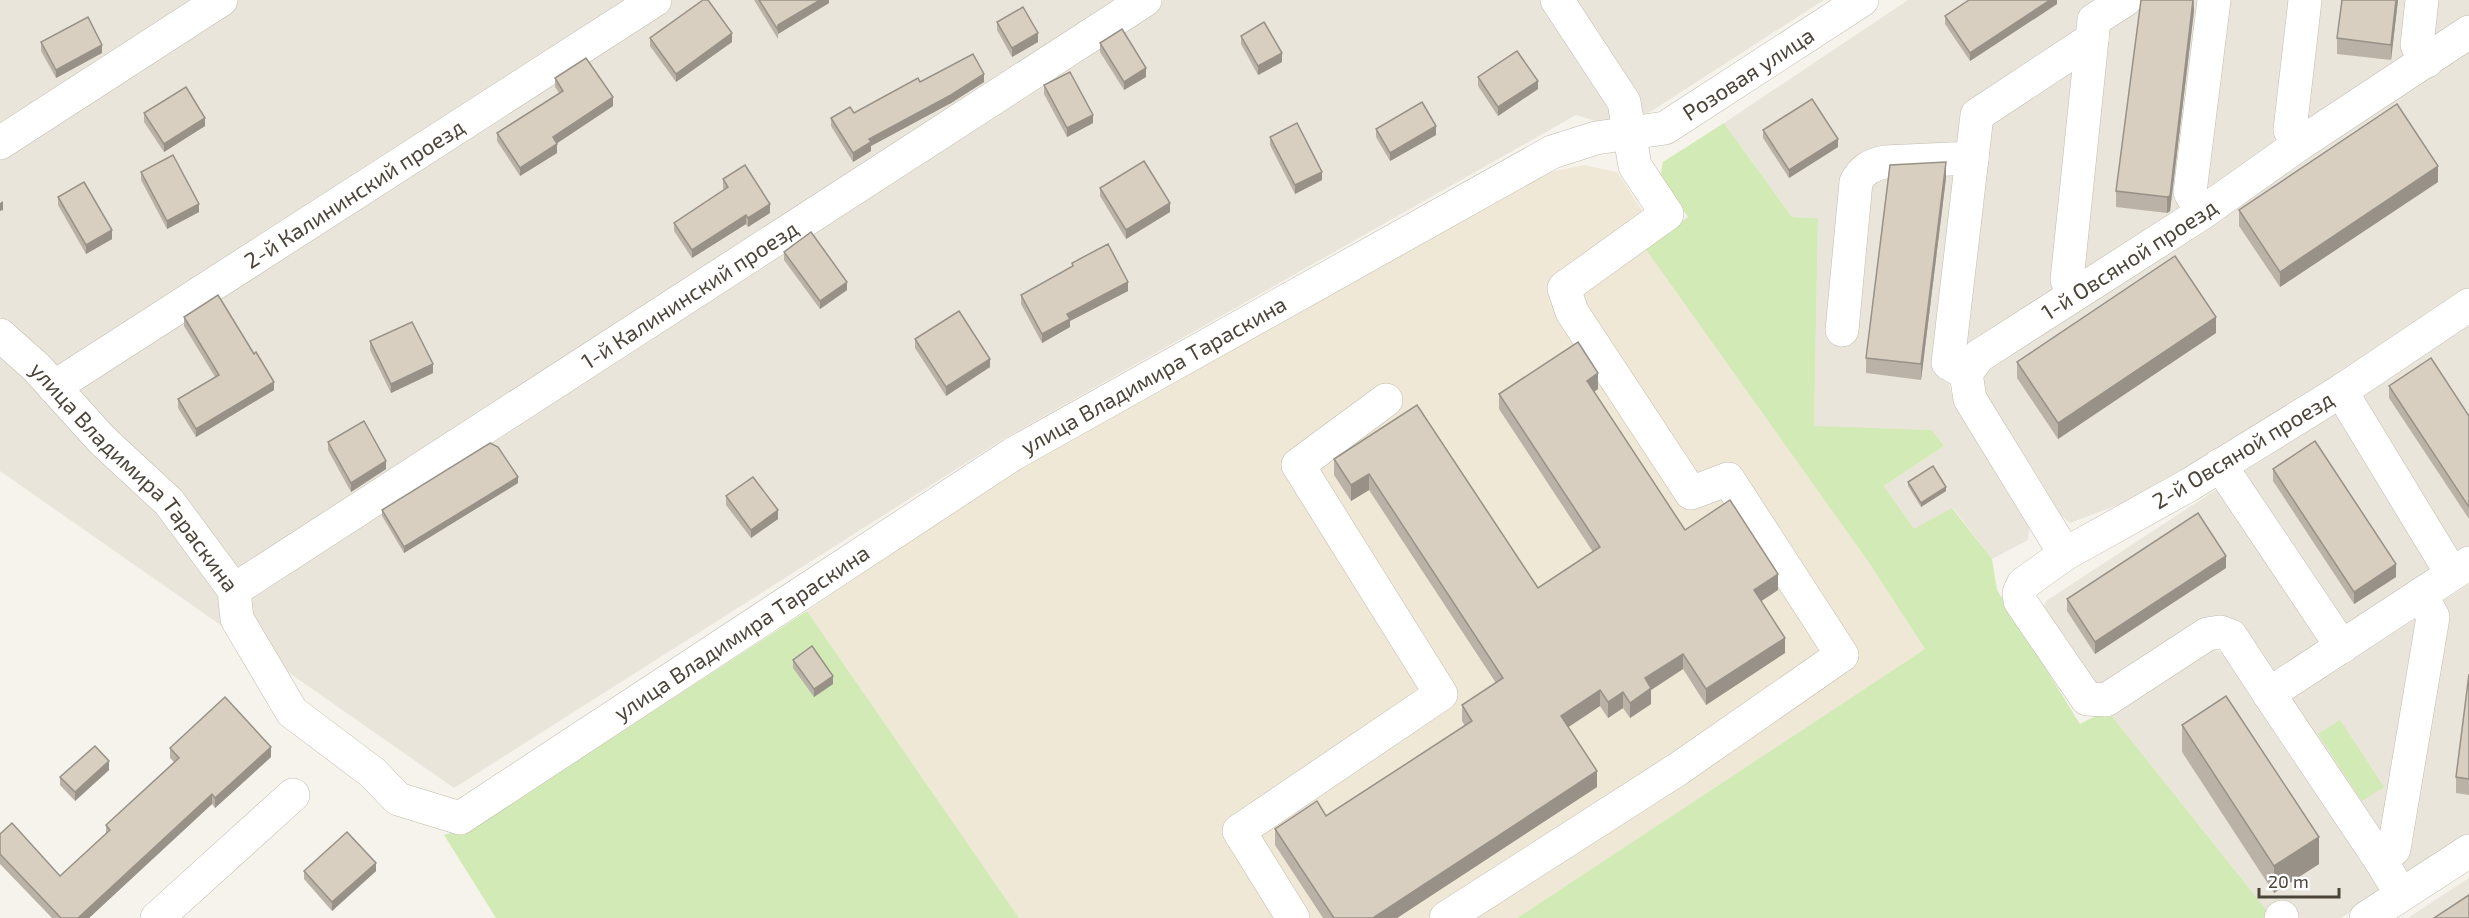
<svg xmlns="http://www.w3.org/2000/svg" width="2469" height="918" viewBox="0 0 2469 918" font-family="'Exo 2',sans-serif">
<style>
.residential{fill:#eae5da}
.education{fill:#efe8d6}
.green{fill:#d2eab5}
.lines{fill:none;stroke-linecap:round;stroke-linejoin:round}
.minor-casing{stroke:#c2bbae;stroke-width:34}
.minor{stroke:#fff;stroke-width:33}
.wall{fill:#bab2a6}
.shaded-wall{fill:#979187}
.building{fill:#d8cfc1;stroke:#979187;stroke-width:1.5}
.labels{text-anchor:middle;stroke-width:6;stroke-linejoin:round;paint-order:stroke}
.street-label{font-size:22px;fill:#4b4439;stroke:#fff}
</style>
<rect width="100%" height="100%" fill="#f6f3ec"/>
<g class="residential">
<polygon points="0,0 1824,0 1650,112 1605,124 1576,115 1002,440 454,788 0,471"/>
<polygon points="1908,0 2469,0 2469,20 1953,359 1949,384 1956,409 2029,528 2028,540 1992,559 1953,508 1914,530 1884,486 1944,446 1932,430 1814,427 1818,218 1792,217 1724,123"/>
<polygon points="2469,46 2469,289 2184,480 2070,523 2056,511 1979,391 1984,366"/>
<polygon points="2469,324 2469,549 2281,671 2269,672 2239,629 2095,692 2043,609 2046,601"/>
<polygon points="2469,584 2469,835 2341,918 2273,918 2107,710 2212,649 2222,653 2268,715"/>
<polygon points="2469,878 2469,918 2408,918"/>
</g>
<polygon class="education" points="1584,165 1617,172 1925,649 1517,918 1019,918 807,611 1019,466 1550,172"/>
<g class="green">
<polygon points="1724,123 1792,217 1818,218 1814,426 1932,430 1944,446 1884,486 1914,529 1952,508 1992,559 1997,590 2080,724 2107,710 2273,918 1517,918 1925,649 1868,561 1645,248 1688,217 1660,177 1663,162"/>
<polygon points="807,611 1019,918 496,918 444,835 480,824"/>
<polygon points="2340,720 2384,787 2362,801 2318,734"/>
</g>
<g class="lines">
<g class="minor-casing">
<g id="minor">
<polyline points="2422,0 2417,45 2427,61"/>
<polyline points="0,143 221,0"/>
<polyline points="2298,145 2290,130 2305,0"/>
<polyline points="2202,213 2190,192 2214,0"/>
<polyline points="2075,294 2067,280 2094,20 2125,0"/>
<polyline points="2469,305 2341,391 2189,485 2065,554 2023,584 2019,593 2020,601 2087,699 2106,700 2207,634 2220,632 2231,636 2269,694 2469,563"/>
<path d="M1842 330 1856 182C1863 169 1871 165 1885 162L1972 158"/>
<path id="s1" d="M0 335 36 367 102 440 169 502 234 590 237 619 292 712 373 773 398 799 460 818 1013 454 1552 152 1596 138 1665 128 1862 0"/>
<polyline points="1966,373 1948,363 1977,115 2092,39"/>
<path id="s2" d="M54 387 655 0"/>
<polyline points="2341,391 2452,574"/>
<polyline points="2220,465 2342,647"/>
<path id="s3" d="M2065 554 1970 399 1966 373 1979 356 2202 213 2298 145 2469 32"/>
<path id="s4" d="M234 590 1145 0"/>
<polyline points="2269,694 2381,861"/>
<polyline points="2401,894 2381,861 2394,849 2433,617 2421,595"/>
<polyline points="157,918 293,795"/>
<polyline points="1293,918 1239,831 1441,694 1298,465 1386,400"/>
<polyline points="1446,918 1678,769 1842,655 1728,479 1691,493 1572,312 1564,288 1667,214 1635,166 1624,102 1557,0"/>
<polyline points="2281,918 2282,917"/>
<polyline points="2366,918 2469,851"/>
</g>
</g>
<use href="#minor" class="minor"/>
</g>
<g class="wall">
<polygon points="754,0 829,0 829,3 778,34 778,39"/>
<polygon points="2057,0 2057,4 1970,61 1945,24 1945,16"/>
<polygon points="2194,0 2194,11 2170,211 2167,213 2116,207 2116,191"/>
<polygon points="2398,0 2391,60 2337,54 2337,38"/>
<polygon points="997,22 1038,42 1012,57 997,30"/>
<polygon points="1241,36 1282,62 1258,75 1241,44"/>
<polygon points="650,38 732,42 676,82 650,46"/>
<polygon points="41,42 102,53 56,78 41,51"/>
<polygon points="1100,43 1146,77 1124,90 1100,52"/>
<polygon points="1478,77 1538,89 1498,116 1478,86"/>
<polygon points="555,78 613,106 557,143 557,153 520,176 497,141 497,133 559,93 555,87"/>
<polygon points="920,82 984,82 951,103 871,146 871,151 853,162 831,126 831,118 854,113"/>
<polygon points="1044,85 1093,123 1067,137 1044,94"/>
<polygon points="144,113 205,126 164,152 144,122"/>
<polygon points="1376,129 1436,135 1390,161 1376,137"/>
<polygon points="1763,130 1838,147 1789,178 1763,138"/>
<polygon points="1270,137 1322,180 1295,194 1270,145"/>
<polygon points="141,172 199,212 167,229 141,180"/>
<polygon points="1946,178 1921,380 1866,373 1866,358"/>
<polygon points="723,179 770,213 748,227 746,224 692,258 674,231 674,223 724,190 723,188"/>
<polygon points="2438,182 2280,287 2239,226 2239,210"/>
<polygon points="1100,188 1170,212 1126,239 1100,196"/>
<polygon points="58,197 112,239 86,254 58,205"/>
<polygon points="784,252 847,290 820,309 784,260"/>
<polygon points="1072,263 1128,291 1070,321 1070,327 1042,343 1021,304 1021,295 1072,267"/>
<polygon points="184,317 274,390 196,437 178,408 178,399 215,377 184,326"/>
<polygon points="2216,333 2058,439 2017,378 2017,362"/>
<polygon points="915,339 990,367 946,396 915,348"/>
<polygon points="370,341 433,373 391,393 370,350"/>
<polygon points="2389,386 2469,416 2469,519 2389,398"/>
<polygon points="1598,389 1594,392 1685,530 1778,590 1761,601 1785,653 1706,705 1683,669 1651,690 1651,704 1630,718 1623,708 1608,718 1600,706 1568,727 1597,787 1397,918 1323,918 1275,845 1275,829 1326,816 1465,726 1462,721 1462,705 1496,683 1369,490 1351,501 1334,475 1334,459 1417,405 1538,588 1593,552 1499,409 1499,394"/>
<polygon points="328,442 386,469 351,492 328,450"/>
<polygon points="2273,469 2396,577 2354,604 2273,481"/>
<polygon points="1908,482 1946,491 1921,507 1908,486"/>
<polygon points="518,483 404,553 382,516 382,510"/>
<polygon points="726,496 778,519 751,538 726,505"/>
<polygon points="2226,568 2095,654 2067,611 2067,599"/>
<polygon points="793,660 833,684 814,697 793,668"/>
<polygon points="2469,674 2469,795 2456,793 2456,777"/>
<polygon points="2182,725 2319,864 2274,893 2182,752"/>
<polygon points="170,748 271,757 215,808 212,804 89,918 52,918 0,864 0,834 60,876 106,835 106,825 174,762 170,758"/>
<polygon points="109,770 75,801 60,785 60,777"/>
<polygon points="304,871 376,871 332,911 304,879"/>
</g>
<g class="shaded-wall">
<polygon points="820,0 829,0 829,3 778,34 778,25"/>
<polygon points="2050,0 2057,0 2057,4 1970,61 1970,53"/>
<polygon points="2193,0 2194,11 2170,211 2167,213 2167,197"/>
<polygon points="2396,0 2398,0 2391,60 2391,45"/>
<polygon points="732,33 732,42 676,82 676,74"/>
<polygon points="1038,33 1038,42 1012,57 1012,48"/>
<polygon points="102,45 102,53 56,78 56,70"/>
<polygon points="1282,53 1282,62 1258,75 1258,66"/>
<polygon points="1146,68 1146,77 1124,90 1124,82"/>
<polygon points="984,74 984,82 951,103 871,146 871,151 853,162 853,153 869,139"/>
<polygon points="1538,81 1538,89 1498,116 1498,107"/>
<polygon points="613,97 613,106 553,146 553,137"/>
<polygon points="1093,115 1093,123 1067,137 1067,128"/>
<polygon points="205,118 205,126 164,152 164,144"/>
<polygon points="1436,126 1436,135 1390,161 1390,153"/>
<polygon points="1838,139 1838,147 1789,178 1789,170"/>
<polygon points="557,144 557,153 520,176 520,168"/>
<polygon points="1946,162 1946,178 1921,380 1921,364"/>
<polygon points="2438,166 2438,182 2280,287 2280,272"/>
<polygon points="1322,172 1322,180 1295,194 1295,185"/>
<polygon points="3,201 3,210 0,211 0,203"/>
<polygon points="1170,203 1170,212 1126,239 1126,230"/>
<polygon points="199,204 199,212 167,229 167,221"/>
<polygon points="770,204 770,213 748,227 748,218"/>
<polygon points="746,215 746,224 692,258 692,250"/>
<polygon points="112,230 112,239 86,254 86,245"/>
<polygon points="847,282 847,290 820,309 820,301"/>
<polygon points="1128,282 1128,291 1070,321 1070,327 1042,343 1042,334 1067,314"/>
<polygon points="2216,317 2216,333 2058,439 2058,423"/>
<polygon points="990,359 990,367 946,396 946,387"/>
<polygon points="433,364 433,373 391,393 391,384"/>
<polygon points="1598,373 1598,389 1587,396 1587,381"/>
<polygon points="274,382 274,390 196,437 196,429"/>
<polygon points="386,461 386,469 351,492 351,483"/>
<polygon points="1369,474 1369,490 1351,501 1351,485"/>
<polygon points="518,477 518,483 404,553 404,547"/>
<polygon points="1946,487 1946,491 1921,507 1921,503"/>
<polygon points="778,510 778,519 751,538 751,530"/>
<polygon points="2226,556 2226,568 2095,654 2095,642"/>
<polygon points="2396,564 2396,577 2354,604 2354,592"/>
<polygon points="1778,574 1778,590 1754,606 1754,590"/>
<polygon points="1785,638 1785,653 1706,705 1706,689"/>
<polygon points="1683,654 1683,669 1651,690 1651,704 1630,718 1630,703 1645,678"/>
<polygon points="833,676 833,684 814,697 814,689"/>
<polygon points="1600,690 1600,706 1561,732 1561,716"/>
<polygon points="1623,692 1623,708 1608,718 1608,702"/>
<polygon points="271,747 271,757 215,808 215,798"/>
<polygon points="109,761 109,770 75,801 75,792"/>
<polygon points="1597,771 1597,787 1397,918 1373,918"/>
<polygon points="212,794 212,804 89,918 78,918"/>
<polygon points="2319,837 2319,864 2274,893 2274,866"/>
<polygon points="376,863 376,871 332,911 332,902"/>
</g>
<g class="building">
<polygon points="703,0 708,0 732,33 676,74 650,38"/>
<polygon points="759,0 820,0 778,25 778,30"/>
<polygon points="1969,0 2050,0 1970,53 1945,16"/>
<polygon points="2141,0 2193,0 2170,196 2167,197 2116,191"/>
<polygon points="2342,0 2396,0 2391,45 2337,38"/>
<polygon points="1023,7 1038,33 1012,48 997,22"/>
<polygon points="88,17 102,45 56,70 41,42"/>
<polygon points="1264,22 1282,53 1258,66 1241,36"/>
<polygon points="1122,29 1146,68 1124,82 1100,43"/>
<polygon points="1517,51 1538,81 1498,107 1478,77"/>
<polygon points="973,54 984,74 951,95 869,139 871,142 853,153 831,118 850,107 854,113 918,78 920,82"/>
<polygon points="586,58 613,97 553,137 557,144 520,168 497,133 563,91 555,78"/>
<polygon points="1070,72 1093,115 1067,128 1044,85"/>
<polygon points="186,87 205,118 164,144 144,113"/>
<polygon points="1812,99 1838,139 1789,170 1763,130"/>
<polygon points="1422,102 1436,126 1390,153 1376,129"/>
<polygon points="2397,104 2438,166 2280,272 2239,210"/>
<polygon points="1297,123 1322,172 1295,185 1270,137"/>
<polygon points="173,155 199,204 167,221 141,172"/>
<polygon points="1144,161 1170,203 1126,230 1100,188"/>
<polygon points="1946,162 1921,364 1866,358 1890,165"/>
<polygon points="745,165 770,204 748,218 746,215 692,250 674,223 728,187 723,179"/>
<polygon points="84,182 112,230 86,245 58,197"/>
<polygon points="811,232 847,282 820,301 784,252"/>
<polygon points="1108,244 1128,282 1067,314 1070,319 1042,334 1021,295 1073,266 1072,263"/>
<polygon points="2175,256 2216,317 2058,423 2017,362"/>
<polygon points="218,295 254,354 256,352 274,382 196,429 178,399 219,375 184,317"/>
<polygon points="959,311 990,359 946,387 915,339"/>
<polygon points="412,322 433,364 391,384 370,341"/>
<polygon points="1578,342 1598,373 1587,381 1685,530 1730,500 1778,574 1754,590 1785,638 1706,689 1683,654 1645,678 1651,688 1630,703 1623,692 1608,702 1600,690 1561,716 1597,771 1373,918 1334,918 1275,829 1317,801 1326,816 1472,721 1462,705 1503,678 1369,474 1351,485 1334,459 1417,405 1538,588 1600,547 1499,394"/>
<polygon points="2431,358 2469,416 2469,507 2389,386"/>
<polygon points="364,421 386,461 351,483 328,442"/>
<polygon points="2315,441 2396,564 2354,592 2273,469"/>
<polygon points="490,443 498,447 518,477 404,547 382,510"/>
<polygon points="1933,466 1946,487 1921,503 1908,482"/>
<polygon points="753,477 778,510 751,530 726,496"/>
<polygon points="2198,513 2226,556 2095,642 2067,599"/>
<polygon points="812,646 833,676 814,689 793,660"/>
<polygon points="2469,674 2469,779 2456,777"/>
<polygon points="2226,696 2319,837 2274,866 2182,725"/>
<polygon points="225,697 271,747 215,798 212,794 78,918 61,918 0,854 0,834 12,823 60,876 110,830 106,825 179,758 170,748"/>
<polygon points="95,746 109,761 75,792 60,777"/>
<polygon points="347,832 376,863 332,902 304,871"/>
<polygon points="2469,895 2469,918 2434,918"/>
</g>
<g class="labels">
<g class="street-label">
<text dy="8" stroke="none"><textPath href="#s1" startOffset="2182">Розовая улица</textPath></text>
<text dy="8" stroke="none"><textPath href="#s2" startOffset="357">2-й Калининский проезд</textPath></text>
<text dy="8" stroke="none"><textPath href="#s3" startOffset="408">1-й Овсяной проезд</textPath></text>
<text dy="8" stroke="none"><textPath href="#s4" startOffset="543">1-й Калининский проезд</textPath></text>
<text dy="8" stroke="none"><textPath href="#s1" startOffset="1510">улица Владимира Тараскина</textPath></text>
<text transform="translate(2243 450) rotate(-31)" y="8">2-й Овсяной проезд</text>
<text dy="8" stroke="none"><textPath href="#s1" startOffset="196">улица Владимира Тараскина</textPath></text>
<text dy="8" stroke="none"><textPath href="#s1" startOffset="1024">улица Владимира Тараскина</textPath></text>
</g>
</g>
<path d="M2259 888v9h80v-9" fill="none" stroke="#4b4439" stroke-width="3"/>
<text x="2268" y="888" font-size="18" fill="#4b4439" stroke="#ffffff" stroke-width="4.5" paint-order="stroke">20 m</text>
</svg>
